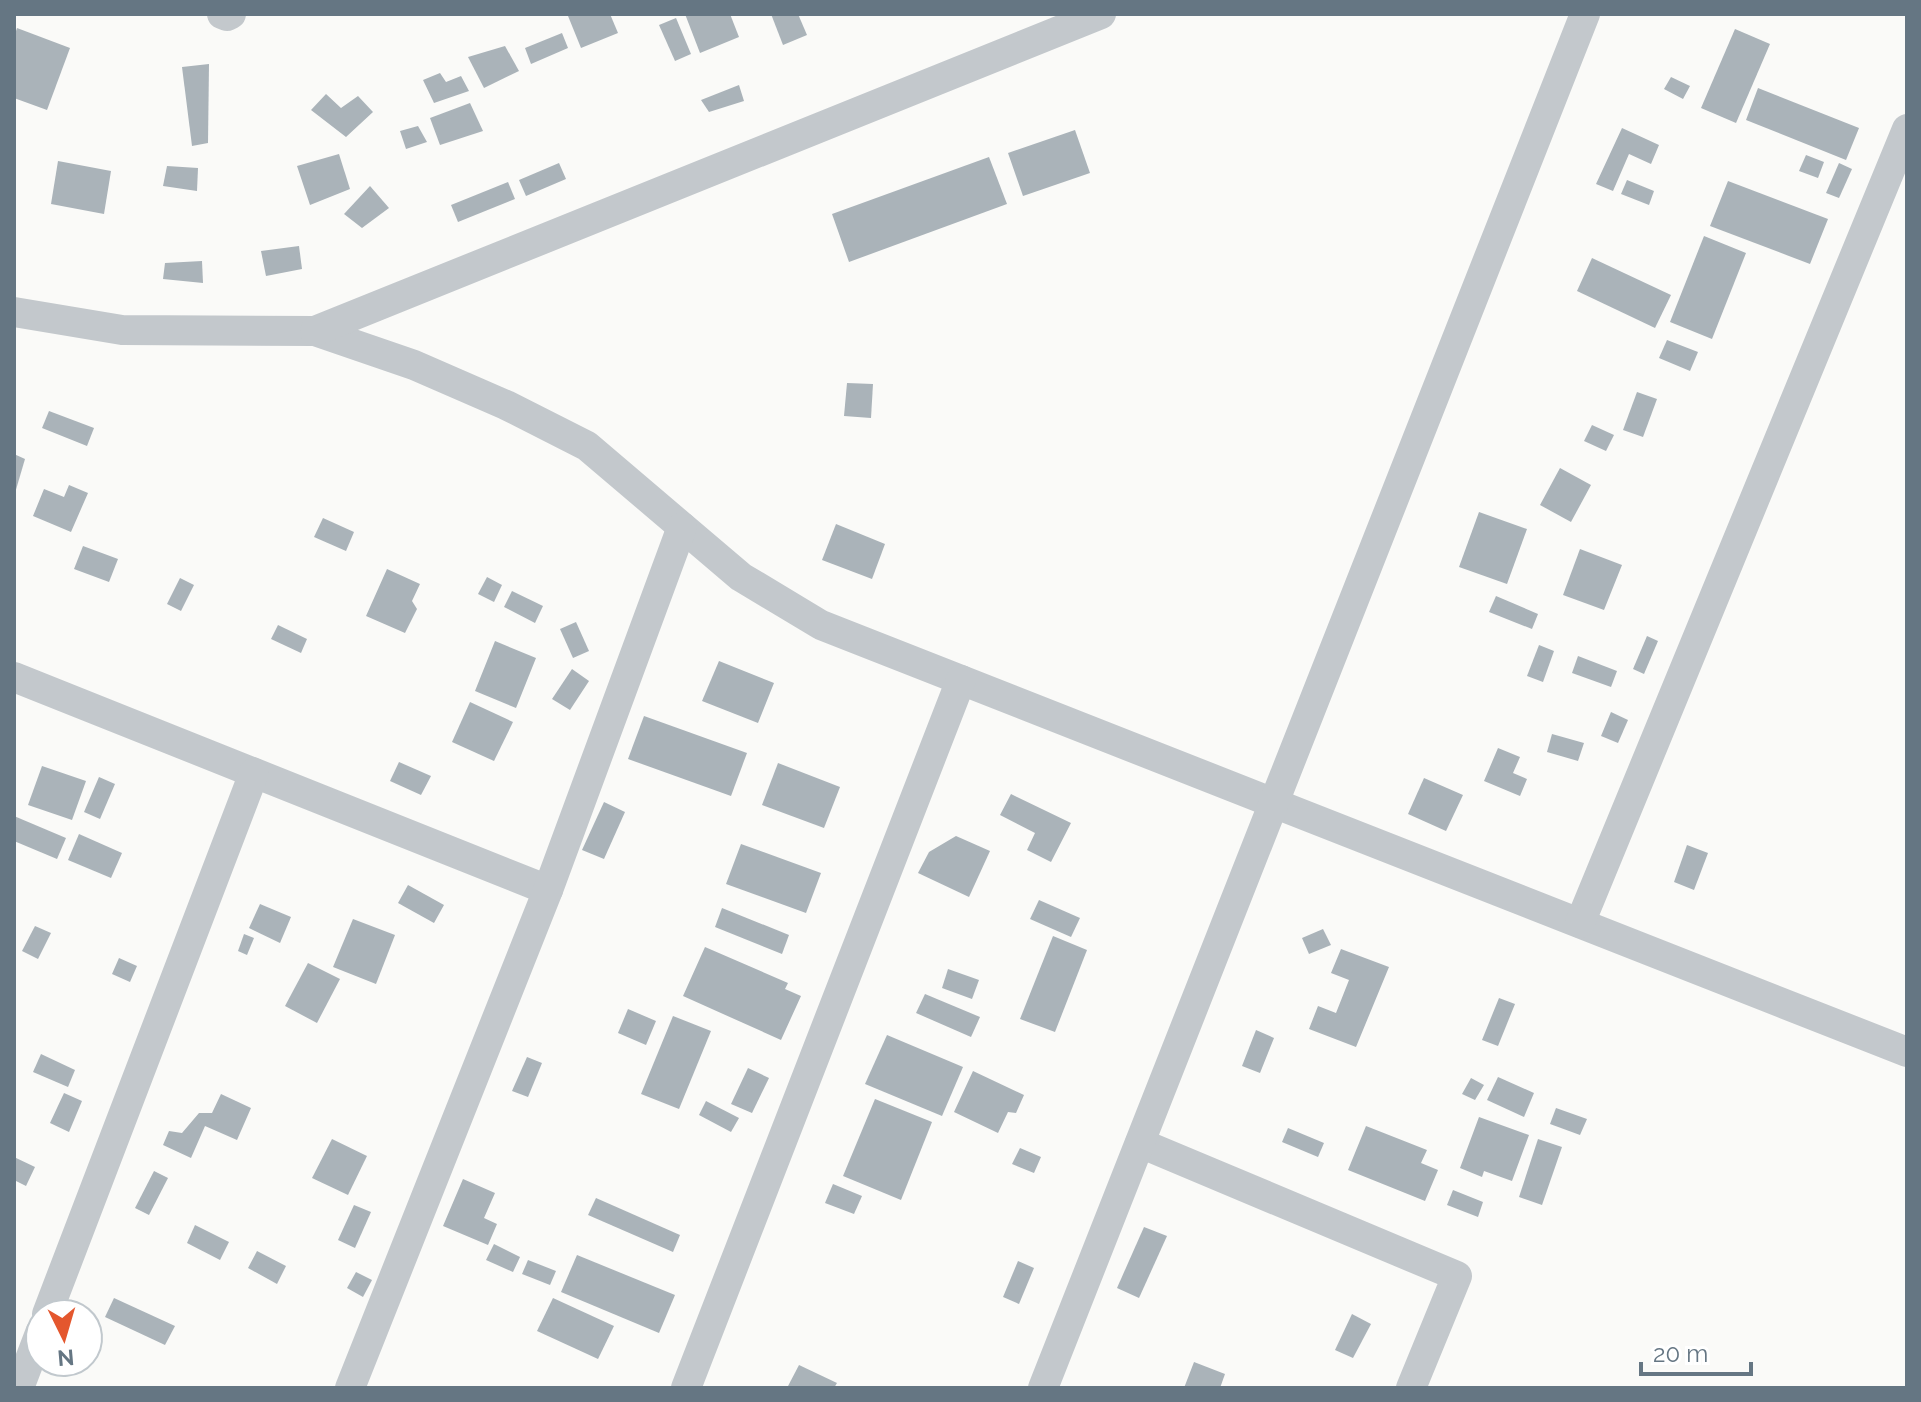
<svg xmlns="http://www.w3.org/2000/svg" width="1921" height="1402" viewBox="0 0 1921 1402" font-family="Raleway,sans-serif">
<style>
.building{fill:#aab3b9}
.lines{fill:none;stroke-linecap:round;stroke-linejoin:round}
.street{stroke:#c3c8cc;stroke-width:30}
</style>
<rect width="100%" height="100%" fill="#fafaf8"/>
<g class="building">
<polygon points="574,14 610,14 618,33 581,48 568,16"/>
<polygon points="685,14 730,14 739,37 700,53"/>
<polygon points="771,14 798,14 807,35 783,45"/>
<polygon points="676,18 691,54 675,61 659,25"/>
<polygon points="17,28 70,48 47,110 14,98 14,37"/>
<polygon points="1735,29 1770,44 1736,123 1701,108"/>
<polygon points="562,33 568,48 531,64 525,48"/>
<polygon points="505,46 519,71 484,88 468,57"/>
<polygon points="209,64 208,143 192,146 182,67"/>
<polygon points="440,73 446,82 461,76 469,91 434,103 423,80"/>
<polygon points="1671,77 1690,86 1683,99 1664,89"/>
<polygon points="739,85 744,101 709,112 701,100"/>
<polygon points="1758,88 1859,128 1846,160 1746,120"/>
<polygon points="326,94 341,108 358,96 373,112 346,137 311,110"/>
<polygon points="470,103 483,131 440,145 430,118"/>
<polygon points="418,126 427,142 406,149 400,131"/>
<polygon points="1622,128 1659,145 1651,164 1629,154 1613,191 1596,184"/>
<polygon points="1075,130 1090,173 1023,196 1008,153"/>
<polygon points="339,154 350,189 310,205 297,166"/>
<polygon points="1806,155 1824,162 1818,178 1799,171"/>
<polygon points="989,157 1007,204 849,262 832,214"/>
<polygon points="58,161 111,171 104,214 51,204"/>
<polygon points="559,163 566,179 526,196 519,180"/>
<polygon points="1839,163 1852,169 1839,198 1826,193"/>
<polygon points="167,166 198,168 197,191 163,186"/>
<polygon points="1627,180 1654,191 1649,205 1621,194"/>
<polygon points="1728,181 1828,219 1810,264 1710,226"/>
<polygon points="508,182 515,199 458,222 451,205"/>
<polygon points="370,186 389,208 362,228 344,214"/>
<polygon points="1704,236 1746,253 1712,339 1670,322"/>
<polygon points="299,246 302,269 266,276 261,251"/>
<polygon points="1592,258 1671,295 1655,328 1577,291"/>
<polygon points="202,261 203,283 163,279 165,263"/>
<polygon points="1667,340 1698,352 1690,371 1659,358"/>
<polygon points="847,383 873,384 871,418 844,416"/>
<polygon points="1637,392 1657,399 1643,437 1623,430"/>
<polygon points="49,411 94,428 87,446 42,428"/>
<polygon points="1592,425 1614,435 1606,451 1584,441"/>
<polygon points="14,454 25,459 15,493 14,493"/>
<polygon points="1560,468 1591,485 1571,522 1540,505"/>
<polygon points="69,485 88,493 71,532 33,516 44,489 64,497"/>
<polygon points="1479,512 1527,529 1507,584 1459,567"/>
<polygon points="323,518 354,532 346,551 314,537"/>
<polygon points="836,524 885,544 872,579 822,560"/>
<polygon points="83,546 118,559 109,582 74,569"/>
<polygon points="1580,549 1622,565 1604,610 1563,595"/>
<polygon points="387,569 420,584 412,601 417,609 405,633 366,616"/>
<polygon points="487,577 502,585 494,602 478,594"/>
<polygon points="180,578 194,585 181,611 167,604"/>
<polygon points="512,591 543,606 535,623 504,607"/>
<polygon points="1496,596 1538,614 1532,629 1489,612"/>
<polygon points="576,622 589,651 573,658 560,629"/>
<polygon points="278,625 307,639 301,653 271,639"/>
<polygon points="1647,636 1658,641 1644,674 1633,669"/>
<polygon points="495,641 536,658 516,708 475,691"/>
<polygon points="1539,645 1554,651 1543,682 1527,676"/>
<polygon points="1578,656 1617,671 1611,687 1572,673"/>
<polygon points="719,661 774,683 758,723 702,701"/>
<polygon points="572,669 589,681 570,710 552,699"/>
<polygon points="470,702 513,722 494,761 452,742"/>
<polygon points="1611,712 1628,720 1618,743 1601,736"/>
<polygon points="644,716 747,753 731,796 628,759"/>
<polygon points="1552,734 1584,743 1578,761 1547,752"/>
<polygon points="1498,748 1520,757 1513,773 1527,779 1520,796 1484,781"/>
<polygon points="399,762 431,776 421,795 390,781"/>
<polygon points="778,763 840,787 824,828 762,805"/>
<polygon points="42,766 86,781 72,820 28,805"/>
<polygon points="99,777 115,784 100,819 84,812"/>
<polygon points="1424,778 1463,795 1446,831 1408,814"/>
<polygon points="1011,794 1071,823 1051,862 1027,850 1035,833 1000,815"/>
<polygon points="604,802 625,812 604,859 582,850"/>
<polygon points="14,816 66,838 57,859 14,841"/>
<polygon points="79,834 122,853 111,878 68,860"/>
<polygon points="956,836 990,851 969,897 918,873 929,852"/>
<polygon points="741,844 821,873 806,913 726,884"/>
<polygon points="1687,845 1708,853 1694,890 1674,882"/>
<polygon points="408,885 444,905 434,923 398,903"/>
<polygon points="1039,900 1080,918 1071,937 1030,919"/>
<polygon points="260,904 291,917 280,943 249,928"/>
<polygon points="722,908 789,935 782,954 715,927"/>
<polygon points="353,919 395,935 376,984 333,967"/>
<polygon points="35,926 51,933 38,959 22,951"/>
<polygon points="1323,929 1331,945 1309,954 1302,938"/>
<polygon points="244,934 254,938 247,955 238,951"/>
<polygon points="1053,936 1087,950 1055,1032 1020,1019"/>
<polygon points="705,947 788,983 785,989 801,996 781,1040 683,996"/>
<polygon points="1341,949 1389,967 1356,1047 1309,1029 1318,1006 1336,1013 1349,980 1331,973"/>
<polygon points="119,958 137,966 130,982 112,974"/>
<polygon points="308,963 340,979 317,1023 285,1006"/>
<polygon points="948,969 979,980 972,999 942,988"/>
<polygon points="925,994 980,1017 971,1037 916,1013"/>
<polygon points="1499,998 1515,1004 1498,1046 1482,1040"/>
<polygon points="628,1009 656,1021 646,1045 618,1033"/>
<polygon points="673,1016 711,1031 679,1109 641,1094"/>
<polygon points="1256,1030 1274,1038 1260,1073 1242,1066"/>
<polygon points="887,1035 963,1067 942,1116 865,1084"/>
<polygon points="41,1054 75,1070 68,1087 33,1072"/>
<polygon points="527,1057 542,1063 528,1097 512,1091"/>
<polygon points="748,1068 769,1078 752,1113 731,1104"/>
<polygon points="973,1071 1024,1095 1016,1113 1008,1112 998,1133 954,1112"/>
<polygon points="1498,1077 1534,1093 1524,1117 1487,1100"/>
<polygon points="1471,1078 1484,1085 1475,1100 1462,1094"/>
<polygon points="64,1093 82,1101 69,1132 50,1123"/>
<polygon points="221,1094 251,1108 237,1140 205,1126 191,1158 163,1145 169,1131 182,1133 199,1113 212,1113"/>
<polygon points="875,1099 932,1122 901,1200 843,1176"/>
<polygon points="706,1101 739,1118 731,1132 699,1115"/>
<polygon points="1556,1108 1587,1119 1580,1135 1550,1124"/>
<polygon points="1479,1117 1529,1135 1512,1181 1484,1171 1482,1177 1460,1168"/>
<polygon points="1366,1126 1427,1150 1421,1163 1438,1170 1425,1201 1348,1170"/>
<polygon points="1288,1128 1324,1143 1318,1157 1282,1142"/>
<polygon points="332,1139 367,1156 348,1195 312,1178"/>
<polygon points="1538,1139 1562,1147 1542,1205 1519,1197"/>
<polygon points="1020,1148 1041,1157 1034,1173 1012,1164"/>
<polygon points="14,1157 35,1167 26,1186 14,1180"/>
<polygon points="154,1171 168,1178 149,1215 135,1208"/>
<polygon points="463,1179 495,1193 484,1218 497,1224 488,1245 443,1226"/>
<polygon points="833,1184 862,1196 854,1214 825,1203"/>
<polygon points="1453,1190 1483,1202 1478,1217 1447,1205"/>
<polygon points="596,1198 680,1235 673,1252 588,1215"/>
<polygon points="354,1205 371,1212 355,1248 338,1240"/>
<polygon points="195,1225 229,1242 220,1260 187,1243"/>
<polygon points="1144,1227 1167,1236 1139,1298 1117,1288"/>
<polygon points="494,1244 520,1257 513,1272 486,1260"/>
<polygon points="257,1251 286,1266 277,1284 248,1268"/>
<polygon points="577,1255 675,1295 659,1333 561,1292"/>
<polygon points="528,1260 556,1271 550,1285 522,1274"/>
<polygon points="1018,1261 1034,1268 1019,1304 1003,1297"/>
<polygon points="356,1272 372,1280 363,1297 347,1288"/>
<polygon points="114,1298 175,1326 165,1345 105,1317"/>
<polygon points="553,1298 614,1326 598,1359 537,1331"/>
<polygon points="1352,1314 1371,1324 1353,1358 1335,1350"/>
<polygon points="1194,1362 1225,1374 1220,1388 1184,1388"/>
<polygon points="799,1365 837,1383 834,1388 787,1388"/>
</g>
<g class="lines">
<g class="street">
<polyline points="222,14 227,16 231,14"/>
<polyline points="14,312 122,330 315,331 414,365 506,405 587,446 741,577 821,625 1907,1052"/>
<polyline points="315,331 1101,14"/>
<polyline points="14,677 548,890"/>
<polyline points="1580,923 1907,129"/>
<polyline points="1140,1143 1457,1276 1411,1388"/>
<polyline points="47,1314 254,773"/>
<polyline points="19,1388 40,1333"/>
<polyline points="350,1388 548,890 682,527"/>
<polyline points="686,1388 961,680"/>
<polyline points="1043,1388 1585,14"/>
</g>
</g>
<rect width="1921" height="1402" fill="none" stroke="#657683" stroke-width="32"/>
<g transform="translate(64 1338) rotate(175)"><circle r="38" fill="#ffffff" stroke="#c1c8cd" stroke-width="2"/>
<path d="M0-6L14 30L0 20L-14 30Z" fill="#e4572e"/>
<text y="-12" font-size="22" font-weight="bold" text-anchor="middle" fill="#657683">N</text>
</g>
<path d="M1641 1362v12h110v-12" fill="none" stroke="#657683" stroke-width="4"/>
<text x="1653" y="1362" font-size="24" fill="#657683" stroke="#ffffff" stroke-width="6" paint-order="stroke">20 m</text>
</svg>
